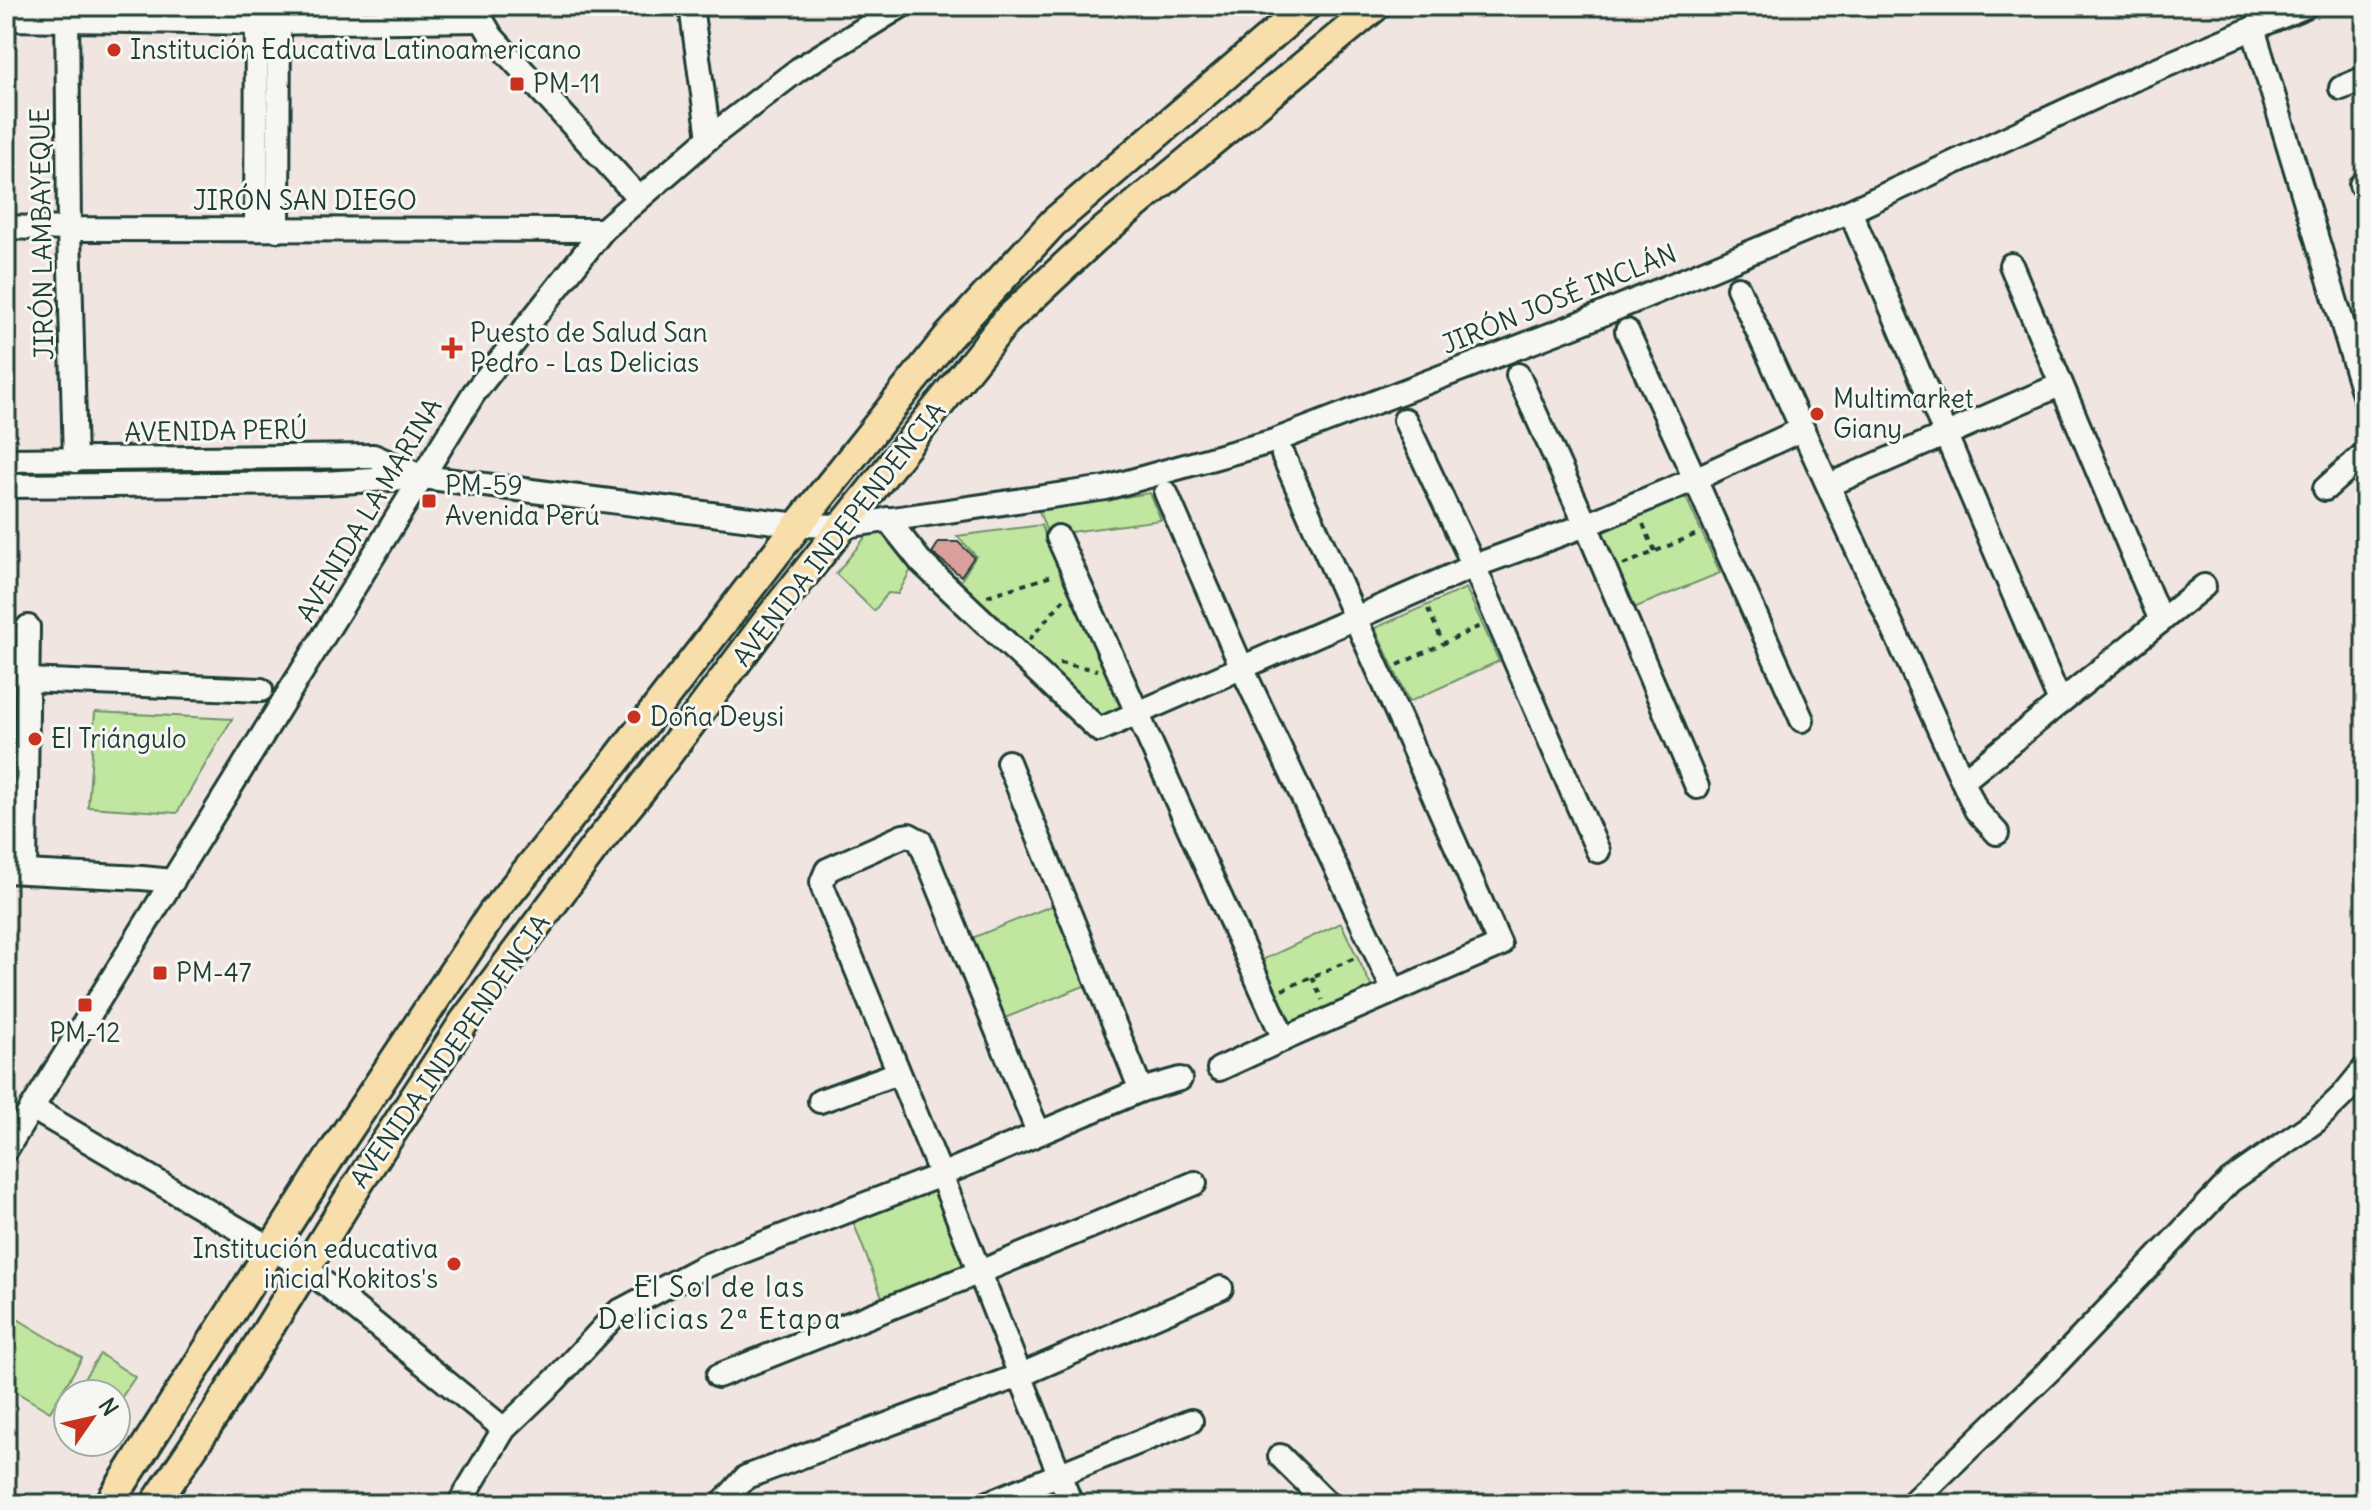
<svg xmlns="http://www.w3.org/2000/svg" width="2371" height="1510" viewBox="0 0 2371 1510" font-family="Delius,sans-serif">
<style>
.green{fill:#c1e6a0;stroke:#70926a;stroke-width:2}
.building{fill:#dba09c;stroke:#1f3d34;stroke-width:2}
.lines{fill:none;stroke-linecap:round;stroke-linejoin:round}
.minor-casing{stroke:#1f3d34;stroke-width:28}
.major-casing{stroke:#1f3d34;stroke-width:34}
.path{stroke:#1f3d34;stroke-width:4;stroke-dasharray:6 6;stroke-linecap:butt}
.minor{stroke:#f6f6f2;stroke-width:22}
.major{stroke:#f8deab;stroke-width:28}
.poi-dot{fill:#c8321e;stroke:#f6f6f2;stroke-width:3}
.labels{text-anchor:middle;stroke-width:6;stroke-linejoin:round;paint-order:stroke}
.poi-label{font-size:26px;fill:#1f3d34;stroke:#f6f6f2;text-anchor:start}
.street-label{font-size:26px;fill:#1f3d34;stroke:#f6f6f2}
.neighbourhood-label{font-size:28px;letter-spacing:2px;fill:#1f3d34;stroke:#f6f6f2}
</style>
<rect width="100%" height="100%" fill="#f1e5e1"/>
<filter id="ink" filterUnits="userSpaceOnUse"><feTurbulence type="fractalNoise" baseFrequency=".0125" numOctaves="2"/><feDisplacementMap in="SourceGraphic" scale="16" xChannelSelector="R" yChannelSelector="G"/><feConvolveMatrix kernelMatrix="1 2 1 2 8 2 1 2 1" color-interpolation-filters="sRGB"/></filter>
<g filter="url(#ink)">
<g class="green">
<polygon points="1150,493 1161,520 1048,535 1039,511"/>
<polygon points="1685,495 1720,573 1629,610 1596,532"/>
<polygon points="1041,525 1121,706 1100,717 960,582 976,556 957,536"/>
<polygon points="877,527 914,564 898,594 888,593 874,611 836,574 868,534"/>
<polygon points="1466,588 1499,661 1409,702 1375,628"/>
<polygon points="95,712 232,719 177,813 88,807"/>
<polygon points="1056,904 1089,984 1000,1020 967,940"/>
<polygon points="1341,923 1374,992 1285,1032 1258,962"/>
<polygon points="936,1183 969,1270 884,1302 851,1216"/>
<polygon points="6,1312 82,1358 50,1412 6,1386"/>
<polygon points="100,1354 135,1377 116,1406 116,1394 74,1394"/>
</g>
<polygon class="building" points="939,542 958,542 974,557 961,576 932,553"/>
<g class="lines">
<g class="minor-casing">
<g id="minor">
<polyline points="691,6 709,138"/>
<polyline points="67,7 69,229 75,461"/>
<polyline points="479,7 482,20 492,37 639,198"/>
<polyline points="6,19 257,23 482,20"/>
<polyline points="2253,28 2365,398"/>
<polyline points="2341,88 2365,78"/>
<polyline points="2361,185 2365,183"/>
<polyline points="1850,211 2060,702"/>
<polyline points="6,227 69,229 603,230"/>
<polyline points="256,229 257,6"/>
<polyline points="278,230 279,6"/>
<polyline points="2011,265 2161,621"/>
<polyline points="1738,288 1976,810 1997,833"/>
<polyline points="1627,331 1695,479 1802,720"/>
<polyline points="1518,375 1586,525 1697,787"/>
<polyline points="1405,420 1474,566 1598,851"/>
<polyline points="6,460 373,456 418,475"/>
<polyline points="1829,485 2060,385"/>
<polyline points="6,486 324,483 423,477 798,525 845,526 1106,488 1274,441 1581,323 1850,211 2136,78 2306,6"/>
<polyline points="2325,489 2365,453"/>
<polyline points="1166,493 1242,668 1394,991"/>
<polyline points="887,519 921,562 1099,730 1474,566 1586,525 1695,479 1803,429"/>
<polyline points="1058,537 1284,1039"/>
<polyline points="27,680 261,690"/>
<polyline points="1008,762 1141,1090"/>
<polyline points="1963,781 2204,586"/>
<polyline points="6,871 142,878 173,881"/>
<polyline points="25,871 28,627"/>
<polyline points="1219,1069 1284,1039 1500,945 1283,455"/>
<polyline points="820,1101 898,1073"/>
<polyline points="32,1108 307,1269 504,1429"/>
<polyline points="1038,1132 920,841 909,835 903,836 827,870 822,882 823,888 941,1175 1071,1504"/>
<polyline points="6,1150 474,393 603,230 709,138 799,69 901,6"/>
<polyline points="718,1376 980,1272 1195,1183"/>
<polyline points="1280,1456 1328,1504"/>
<polyline points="459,1504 504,1429 554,1381 618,1312 705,1266 941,1175 1141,1090 1180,1079"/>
<polyline points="722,1504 746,1477 1021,1375 1221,1288"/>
<polyline points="986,1504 1191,1421"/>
<polyline points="1911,1504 2053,1367 2230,1181 2316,1121 2343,1095 2365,1068"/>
</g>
</g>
<g class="major-casing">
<g id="major">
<polyline points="109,1504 332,1154 492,914 611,767 798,525 947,338 1053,223 1306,6"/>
<polyline points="155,1504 216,1413 360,1181 464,1022 597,844 641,790 768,620 1006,321 1095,238 1376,6"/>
</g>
</g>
<g class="path">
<polyline points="1643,524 1655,551"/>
<polyline points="1623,565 1699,533"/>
<polyline points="987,596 1055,575"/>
<polyline points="1428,609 1443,643"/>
<polyline points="1029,640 1065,598"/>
<polyline points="1059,663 1098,670"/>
<polyline points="1398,665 1480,626"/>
<polyline points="1312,977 1322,1000"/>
<polyline points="1282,990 1355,958"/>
</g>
<use href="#minor" class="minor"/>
<use href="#major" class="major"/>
</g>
</g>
<g class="poi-dot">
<circle cx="114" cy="50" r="8"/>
<rect x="509" y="76" width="16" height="16" rx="4"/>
<path d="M448 336h8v8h8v8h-8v8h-8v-8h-8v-8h8z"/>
<circle cx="1817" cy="414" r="8"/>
<rect x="421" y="493" width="16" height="16" rx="4"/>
<circle cx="634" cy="717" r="8"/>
<circle cx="35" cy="739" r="8"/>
<rect x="152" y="965" width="16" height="16" rx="4"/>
<rect x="77" y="997" width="16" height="16" rx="4"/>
<circle cx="454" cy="1264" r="8"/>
</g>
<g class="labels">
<g class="poi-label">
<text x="130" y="59">Institución Educativa Latinoamericano</text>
<text x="533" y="93">PM-11</text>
<text x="470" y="342">Puesto de Salud San<tspan x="470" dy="30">Pedro - Las Delicias</tspan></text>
<text x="1833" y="408">Multimarket<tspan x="1833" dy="30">Giany</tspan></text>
<text x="445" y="495">PM-59<tspan x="445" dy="30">Avenida Perú</tspan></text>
<text x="650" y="726">Doña Deysi</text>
<text x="51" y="748">El Triángulo</text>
<text x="176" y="982">PM-47</text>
<text x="85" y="1042" text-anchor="middle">PM-12</text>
<text x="438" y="1258" text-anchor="end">Institución educativa<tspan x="438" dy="30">inicial Kokitos's</tspan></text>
</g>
<g class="street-label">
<text x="305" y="210">JIRÓN SAN DIEGO</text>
<text transform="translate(42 234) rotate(-91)" y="9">JIRÓN LAMBAYEQUE</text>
<text transform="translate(1559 299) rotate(-22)" y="9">JIRÓN JOSÉ INCLÁN</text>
<text transform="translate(216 431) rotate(-1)" y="9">AVENIDA PERÚ</text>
<text transform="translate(369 510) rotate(-59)" y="9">AVENIDA LA MARINA</text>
<text transform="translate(839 534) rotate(-52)" y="9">AVENIDA INDEPENDENCIA</text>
<text transform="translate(450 1051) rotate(-55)" y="9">AVENIDA INDEPENDENCIA</text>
</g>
<g class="neighbourhood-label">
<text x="720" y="1297">El Sol de las<tspan x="720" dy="32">Delicias 2ª Etapa</tspan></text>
</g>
</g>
<rect width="2371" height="1510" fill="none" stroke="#f6f6f2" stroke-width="32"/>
<rect x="16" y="16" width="2339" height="1478" fill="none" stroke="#1f3d34" stroke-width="3" filter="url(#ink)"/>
<g transform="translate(92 1418) rotate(56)"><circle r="38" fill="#f6f6f2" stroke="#a0aca6" stroke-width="2"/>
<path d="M0-6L14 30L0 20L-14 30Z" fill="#c8321e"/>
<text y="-12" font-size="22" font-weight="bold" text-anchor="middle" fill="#1f3d34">N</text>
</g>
</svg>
